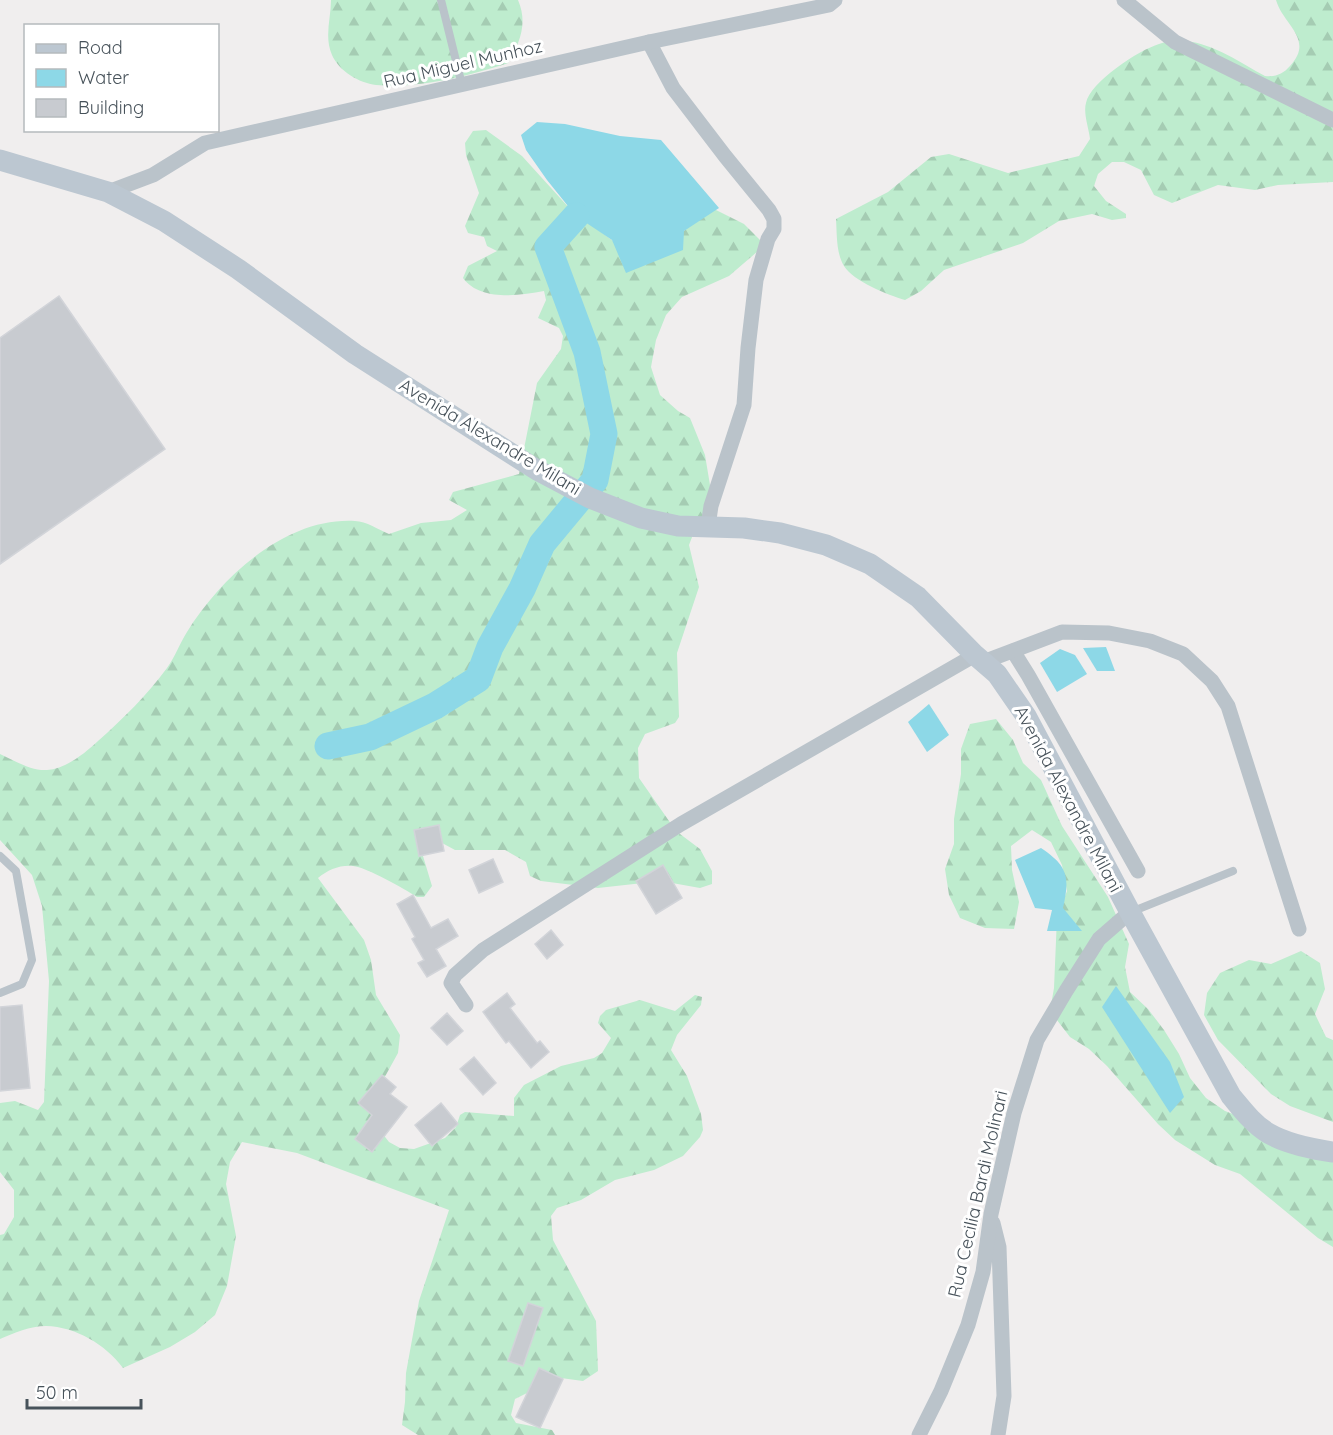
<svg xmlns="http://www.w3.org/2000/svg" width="1333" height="1435" viewBox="0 0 1333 1435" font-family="Quicksand,sans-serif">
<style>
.forest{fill:url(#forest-firs)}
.water{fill:#8dd8e7}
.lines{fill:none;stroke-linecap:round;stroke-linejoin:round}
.river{stroke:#8dd8e7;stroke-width:27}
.building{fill:#c8cbd0;stroke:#d2d4d9;stroke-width:1.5}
.lane{stroke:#bac3ca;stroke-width:8}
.street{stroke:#bac3ca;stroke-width:15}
.secondary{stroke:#bcc7d1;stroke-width:21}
.labels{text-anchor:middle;stroke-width:6;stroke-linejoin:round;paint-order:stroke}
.street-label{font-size:18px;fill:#47525a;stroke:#fff}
</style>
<defs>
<pattern id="forest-firs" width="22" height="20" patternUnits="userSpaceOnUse" patternTransform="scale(1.5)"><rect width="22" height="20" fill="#beecce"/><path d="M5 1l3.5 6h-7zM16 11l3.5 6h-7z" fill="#a5ccb3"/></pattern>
</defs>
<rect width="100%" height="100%" fill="#f0eeee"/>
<g class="forest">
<path d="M331 0H518C528 23 520 43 508 63 469 76 417 89 376 85 359 83 339 71 332 55 324 37 331 18 331 0Z"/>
<path d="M1276 0H1333V182L1278 185 1255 190 1218 185 1172 203 1154 195 1141 170 1124 162H1112L1098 174 1094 186 1106 201 1126 214V218L1112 220 1092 214 1059 221 1023 243 944 270 921 291 905 300C888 295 853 281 844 266 836 253 837 234 836 219L888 192 931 157 949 154 1008 173 1079 156 1090 139C1089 129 1083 113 1086 103 1090 82 1139 50 1159 44 1168 41 1176 39 1186 41 1214 44 1241 63 1265 76 1276 77 1283 74 1290 66 1315 39 1283 25 1276 0Z"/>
<path d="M486 130 522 156 571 210 624 249 683 232 705 210 712 208 744 224 765 245 729 276 682 297 666 315 656 340 651 367 660 395 678 411 690 418 705 455 711 491 707 512 694 532 689 545 699 587 677 653 679 717 675 723 645 734 638 748 639 778 676 831 700 849 712 871V884L700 888 661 881 598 888 541 881 530 876 526 862 505 850H455L431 837 420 846 432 886 424 897H417C405 889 366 867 353 866 339 865 328 870 318 878L364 940 371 960 376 995 400 1035 398 1053 382 1082V1133L389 1142 400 1148 414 1149 445 1138 456 1127 460 1115 465 1112 514 1116V1098L524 1085 561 1066 594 1058 602 1053 611 1038 598 1023 600 1016 606 1010 640 1000 675 1011 695 995 702 997 701 1005 677 1035 671 1050 687 1076 701 1114 703 1130 700 1137 683 1156 654 1170 615 1180 581 1200 557 1208 551 1216 553 1240 596 1321 598 1371 583 1381 546 1376 531 1391 515 1399 511 1415 516 1423 552 1430 555 1435H418L402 1425 405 1402 406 1373 419 1301 449 1210 297 1153 242 1142 230 1162 226 1184 236 1236 227 1286 215 1315 195 1332 170 1347 123 1368C105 1344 76 1327 46 1326 30 1326 14 1333 0 1339V1235L4 1234 14 1217V1190L0 1172V1103L15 1101 38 1110 44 1102 49 981 42 906 32 875 0 840V754C15 761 31 771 47 770 66 769 85 753 98 741 123 719 147 695 167 668 175 657 180 643 187 632 221 577 286 517 355 521 366 521 379 530 389 534L421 523 451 520 467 510 449 500 453 492 519 474 537 383 561 349 563 336 559 328 538 318 546 300 544 291C518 296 480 301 463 278L468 266 497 251 487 246 484 237 468 233 465 226 479 193 466 155 465 143 473 131Z"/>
<polygon points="996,719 1013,740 1023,763 1041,780 1062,826 1108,897 1129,944 1125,967 1130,992 1148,1009 1164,1030 1179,1054 1190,1078 1206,1098 1225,1111 1302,1140 1333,1159 1333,1247 1318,1238 1240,1174 1215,1165 1175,1140 1158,1124 1107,1066 1089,1049 1070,1037 1050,1011 1054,988 1057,917 1067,891 1062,865 1051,842 1032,830 1011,846 1012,870 1019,902 1014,929 985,928 960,918 949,895 945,869 954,844 954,819 961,774 961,749 970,724"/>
<polygon points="1301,951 1320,963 1325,989 1315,1014 1326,1037 1333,1040 1333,1122 1290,1106 1271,1094 1218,1040 1204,1015 1207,993 1220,973 1249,960 1271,964"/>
</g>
<g class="water">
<polygon points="537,122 565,124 620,136 661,140 719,208 684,231 683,250 626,273 612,240 576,216 547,180 526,150 521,135"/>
<polygon points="1106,647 1115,671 1097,671 1083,648"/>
<polygon points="1060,649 1075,655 1087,674 1057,692 1040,663"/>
<polygon points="929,704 949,735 927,752 908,722"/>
<path d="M1041 848C1068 866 1070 877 1063 908L1082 931H1047L1052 910 1035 908 1015 860Z"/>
<polygon points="1116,986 1170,1062 1184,1097 1170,1113 1102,1007"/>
</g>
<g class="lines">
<polyline class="river" points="328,746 370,737 435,706 478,679 490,647 522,589 542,544 595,480 604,434 587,352 548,247 576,216"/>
</g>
<g class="building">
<polygon points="59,296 165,449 0,564 0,338"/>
<polygon points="439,825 444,851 419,856 414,830"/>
<polygon points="493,859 503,882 479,893 469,870"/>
<polygon points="663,865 682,898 656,914 636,881"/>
<polygon points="413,895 431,928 448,919 458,936 436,949 446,966 427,977 418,963 424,960 412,939 415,937 397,904"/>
<polygon points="551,930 563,945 547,959 535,944"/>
<polygon points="507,993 515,1004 510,1008 537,1043 540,1041 549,1052 531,1068 509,1041 506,1043 483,1012"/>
<polygon points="22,1005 30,1088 0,1091 0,1007"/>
<polygon points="447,1013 463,1031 447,1045 431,1028"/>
<polygon points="474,1057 496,1083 483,1095 460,1069"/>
<polygon points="382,1075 396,1087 390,1094 407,1107 372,1152 355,1139 372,1115 358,1103"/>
<polygon points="441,1103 458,1124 432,1146 415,1125"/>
<polygon points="528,1303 543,1308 523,1366 508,1361"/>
<polygon points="539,1368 563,1379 540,1428 516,1417"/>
</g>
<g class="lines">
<g class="lane">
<polyline points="441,0 462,85"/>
<polyline points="0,856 16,871 32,960 22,984 0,993"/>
<polyline points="1131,912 1233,871"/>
</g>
<g class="street">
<polyline points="1124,0 1175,42 1333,120"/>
<polyline points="649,42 673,88 725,156 769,210 774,219 774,229 768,239 756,280 748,348 744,405 711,506 708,526"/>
<polyline points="108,192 153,175 205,143 649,42 829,5 835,0"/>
<polyline points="1013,651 1028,675 1138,871"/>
<polyline points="983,662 1062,632 1109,633 1150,641 1183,654 1212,681 1228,706 1299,929"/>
<polyline points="466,1005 451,983 455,975 483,950 681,824 975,655"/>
<polyline points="993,1223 999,1247 1004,1396 998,1435"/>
<polyline points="919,1435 941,1391 968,1325 983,1272 991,1214 1014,1113 1037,1040 1066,991 1099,939 1130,912"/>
</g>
<path class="secondary" d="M0 160 108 192 164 221 238 269 355 354 537 470 590 498 641 518 678 526 744 528 780 533 826 545 870 564 918 597 975 655 997 674 1026 716 1130 912 1231 1096C1242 1109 1253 1124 1268 1133 1287 1144 1312 1149 1333 1152"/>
</g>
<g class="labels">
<g class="street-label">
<text transform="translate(463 64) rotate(-13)" y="6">Rua Miguel Munhoz</text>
<text transform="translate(490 437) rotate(31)" y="6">Avenida Alexandre Milani</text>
<text transform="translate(1068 799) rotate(62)" y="6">Avenida Alexandre Milani</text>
<text transform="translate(978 1194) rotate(-77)" y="6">Rua Cecilia Bardi Molinari</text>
</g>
</g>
<rect x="24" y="24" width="195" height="108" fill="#ffffff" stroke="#b5babd" stroke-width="1.5"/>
<rect x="36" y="44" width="30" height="9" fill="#bcc7d1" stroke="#b5babd" stroke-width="1.5"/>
<text x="78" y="54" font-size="18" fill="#47525a">Road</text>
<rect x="36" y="69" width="30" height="18" fill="#8dd8e7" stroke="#b5babd" stroke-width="1.5"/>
<text x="78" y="84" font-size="18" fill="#47525a">Water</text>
<rect x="36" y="99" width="30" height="18" fill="#c8cbd0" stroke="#b5babd" stroke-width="1.5"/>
<text x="78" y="114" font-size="18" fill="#47525a">Building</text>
<path d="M27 1399v9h114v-9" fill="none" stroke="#47525a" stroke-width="3"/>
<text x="36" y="1399" font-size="18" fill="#47525a" stroke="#ffffff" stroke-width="4.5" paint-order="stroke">50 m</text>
</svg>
